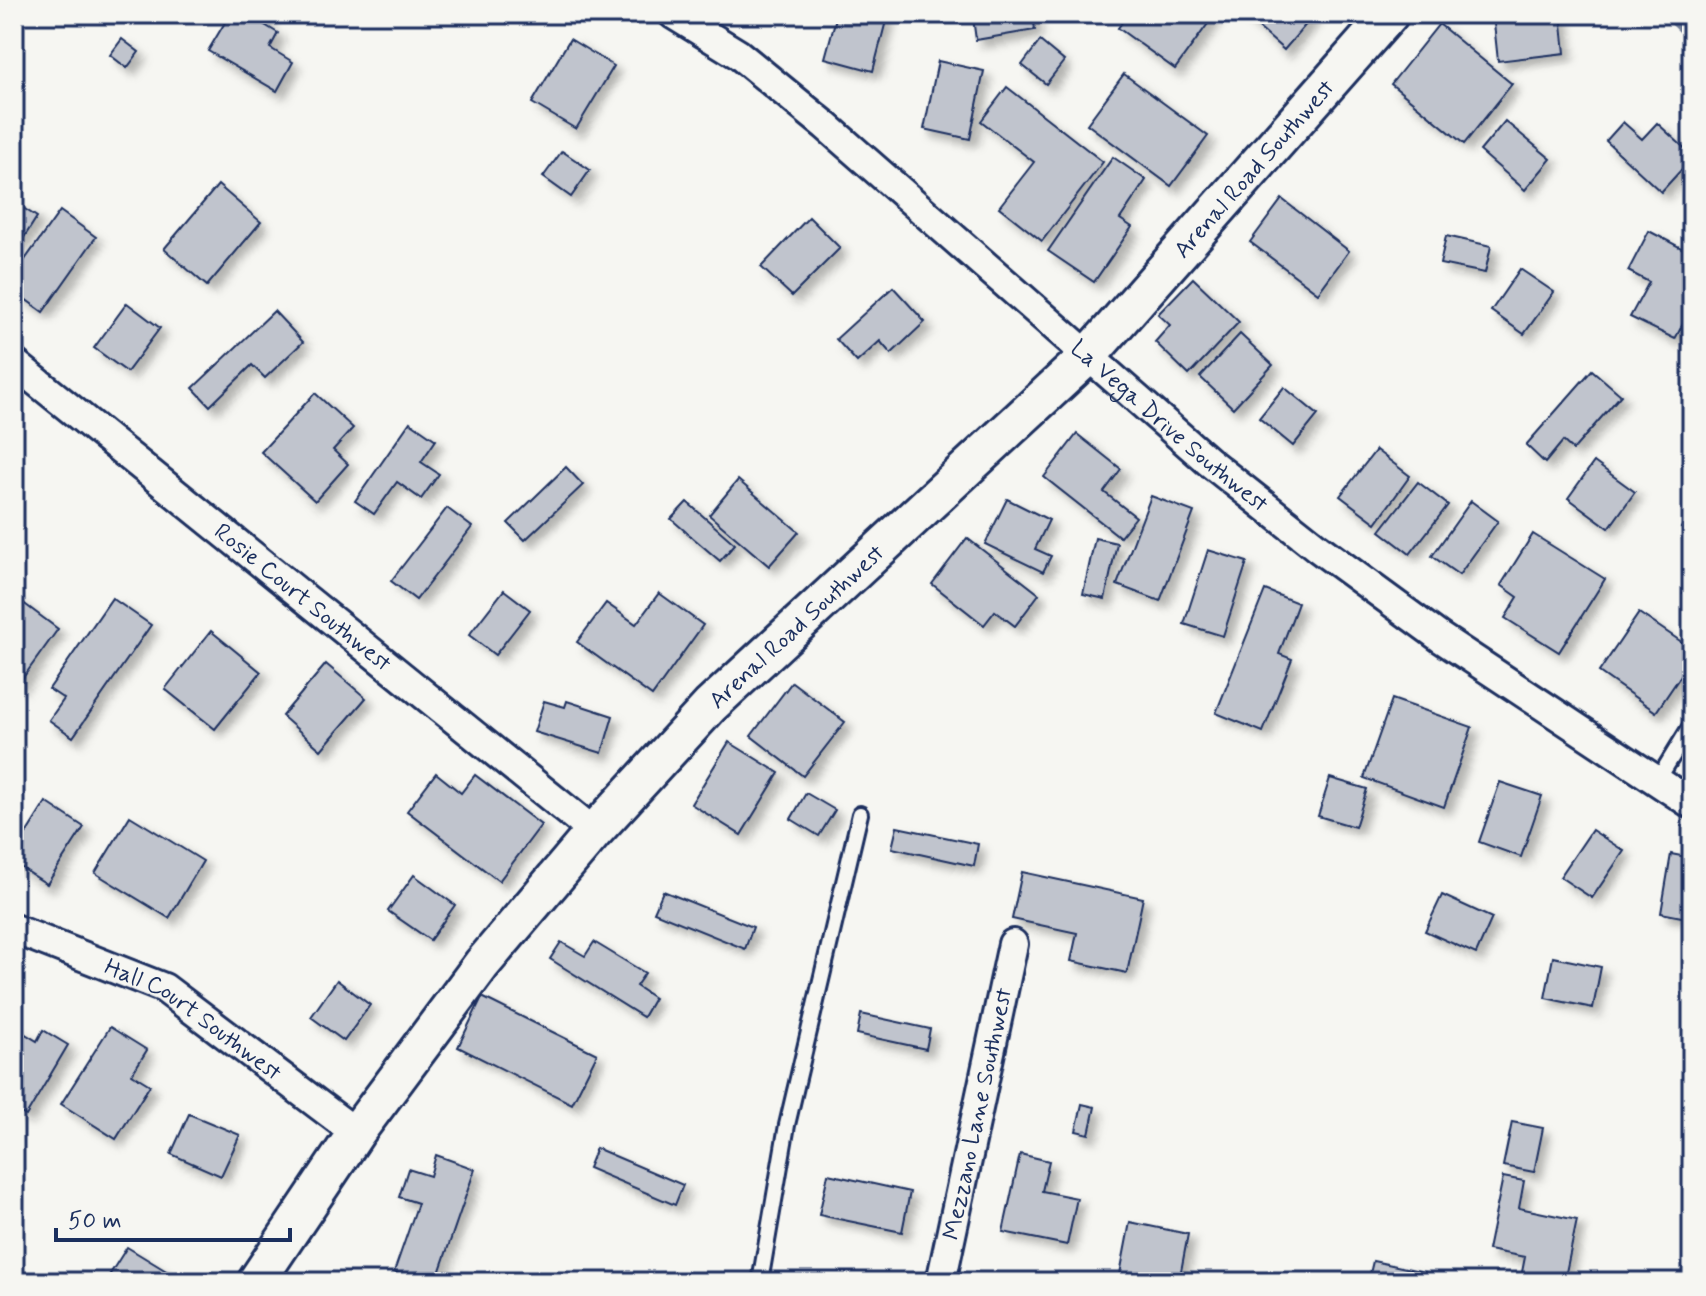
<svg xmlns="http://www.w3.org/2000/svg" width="1706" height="1296" viewBox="0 0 1706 1296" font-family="Mynerve,sans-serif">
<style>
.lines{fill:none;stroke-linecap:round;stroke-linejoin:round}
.stream{stroke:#717e99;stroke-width:9}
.building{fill:#c0c4cd;stroke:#1b2f5e;stroke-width:2;filter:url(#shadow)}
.service-casing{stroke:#1b2f5e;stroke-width:20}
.minor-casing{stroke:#1b2f5e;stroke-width:34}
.tertiary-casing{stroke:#1b2f5e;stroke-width:42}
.service{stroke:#f6f6f2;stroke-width:14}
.minor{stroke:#f6f6f2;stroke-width:28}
.tertiary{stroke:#f6f6f2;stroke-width:36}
.labels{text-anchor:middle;stroke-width:6;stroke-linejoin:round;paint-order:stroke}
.street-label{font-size:24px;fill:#1b2f5e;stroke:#f6f6f2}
</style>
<defs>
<filter id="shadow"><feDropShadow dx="7" dy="7" stdDeviation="4" flood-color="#0004"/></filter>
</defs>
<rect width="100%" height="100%" fill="#f6f6f2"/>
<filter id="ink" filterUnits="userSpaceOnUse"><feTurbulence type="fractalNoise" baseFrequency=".0125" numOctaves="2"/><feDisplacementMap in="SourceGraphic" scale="16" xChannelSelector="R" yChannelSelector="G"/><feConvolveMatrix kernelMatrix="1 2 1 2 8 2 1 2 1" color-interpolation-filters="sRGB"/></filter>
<g filter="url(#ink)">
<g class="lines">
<polyline class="stream" points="1667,14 1692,38"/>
</g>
<g class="building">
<polygon points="230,14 269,14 263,24 278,33 270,48 293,62 277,91 208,51"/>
<polygon points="837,14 877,14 887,17 873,71 825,58"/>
<polygon points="996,14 1033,14 1035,30 976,40 973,18"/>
<polygon points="1128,14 1215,14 1175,69 1118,28"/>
<polygon points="1243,14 1313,14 1314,15 1284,50"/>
<polygon points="1493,14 1561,14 1565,53 1498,61"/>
<polygon points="1439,24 1512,84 1464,144 1391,84"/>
<polygon points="122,39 139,52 127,68 110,55"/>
<polygon points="570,39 614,66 576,129 532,103"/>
<polygon points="1040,41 1064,61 1046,84 1022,65"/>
<polygon points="938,61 984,71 970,139 924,129"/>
<polygon points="1124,74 1208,136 1171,186 1087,124"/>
<polygon points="1007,87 1103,162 1042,241 999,207 1034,162 981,121"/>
<polygon points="1505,121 1551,159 1525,190 1480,151"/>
<polygon points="1623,122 1642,139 1657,123 1692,155 1692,158 1661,192 1606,141"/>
<polygon points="562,151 590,170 571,197 543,177"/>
<polygon points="1113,157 1146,180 1120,219 1132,227 1094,282 1048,251"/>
<polygon points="218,185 261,222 207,286 164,249"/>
<polygon points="1282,199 1349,251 1318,293 1250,242"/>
<polygon points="14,202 37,217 14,253"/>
<polygon points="60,211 96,237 43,312 14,291 14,275"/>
<polygon points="809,217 840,248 792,296 761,267"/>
<polygon points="1649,231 1685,250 1692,237 1692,307 1675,339 1630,317 1649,282 1628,271"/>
<polygon points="1446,236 1491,246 1485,273 1440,264"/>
<polygon points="1520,269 1554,292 1524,334 1491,311"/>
<polygon points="1193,278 1239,322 1189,375 1155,342 1170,325 1158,314"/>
<polygon points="893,287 925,322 891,354 880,341 857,362 836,339"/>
<polygon points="127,303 160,328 127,372 94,348"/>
<polygon points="274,311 303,342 265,378 252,365 210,406 193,388"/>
<polygon points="1240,334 1273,365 1233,408 1200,377"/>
<polygon points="1592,370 1621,395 1573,450 1563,441 1545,463 1526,445"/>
<polygon points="1284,387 1318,415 1293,446 1259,418"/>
<polygon points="315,393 353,428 333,450 348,464 315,501 261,452"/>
<polygon points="410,422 436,440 421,462 439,474 421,499 397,482 374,514 355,501"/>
<polygon points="1077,434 1121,469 1104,492 1136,517 1120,537 1044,477"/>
<polygon points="1376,450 1410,476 1376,523 1340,496"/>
<polygon points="1594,462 1635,492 1609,528 1568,498"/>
<polygon points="566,467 583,485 525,540 508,523"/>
<polygon points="738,480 799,532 769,566 709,515"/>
<polygon points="1418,482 1448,505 1410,554 1380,531"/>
<polygon points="1151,496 1194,512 1160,601 1117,585"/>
<polygon points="1007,499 1049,520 1035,549 1051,556 1043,572 985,544"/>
<polygon points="1471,501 1498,521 1459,575 1432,556"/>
<polygon points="687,502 735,544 720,561 671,519"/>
<polygon points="1692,507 1692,534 1681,528"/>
<polygon points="447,508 472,527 416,600 391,581"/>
<polygon points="1533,534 1605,579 1559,652 1505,618 1518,597 1501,585"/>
<polygon points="967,538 1039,594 1015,626 995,611 984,625 932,584"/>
<polygon points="1095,538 1117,543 1105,599 1083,594"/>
<polygon points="1208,550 1247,562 1223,636 1184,624"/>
<polygon points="1692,576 1692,597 1683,593"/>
<polygon points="504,590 530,610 495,655 469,635"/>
<polygon points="1265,590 1298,603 1279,654 1292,659 1263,732 1216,713"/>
<polygon points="659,593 703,625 652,696 577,642 606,603 636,624"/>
<polygon points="14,596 58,629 17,686 14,683"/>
<polygon points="112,598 151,625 73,737 49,720 64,699 49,689"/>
<polygon points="1639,613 1692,649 1692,659 1656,712 1599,672"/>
<polygon points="211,631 261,672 215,729 165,689"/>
<polygon points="326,664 366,698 321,750 282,716"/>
<polygon points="792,682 845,722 803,776 751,736"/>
<polygon points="1392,699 1472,727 1444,807 1364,778"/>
<polygon points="544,701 565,707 567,701 613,716 602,753 534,732"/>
<polygon points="729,742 779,773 741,835 691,804"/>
<polygon points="436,773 461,793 475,775 541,825 499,881 407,811"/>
<polygon points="1330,778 1367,789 1355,827 1318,816"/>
<polygon points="1500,782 1542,796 1521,857 1479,842"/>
<polygon points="806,793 835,810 819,836 791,819"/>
<polygon points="46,802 84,827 47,884 14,863 14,853"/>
<polygon points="130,816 203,861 169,918 95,873"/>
<polygon points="897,827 978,844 974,866 892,848"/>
<polygon points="1592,830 1624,851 1592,898 1560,877"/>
<polygon points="1671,854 1692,858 1692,919 1661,913"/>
<polygon points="1022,872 1143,898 1127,973 1071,961 1077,933 1012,919"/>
<polygon points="414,875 455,905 430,940 388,911"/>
<polygon points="663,891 753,927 745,949 654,912"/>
<polygon points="1442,895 1492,918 1476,954 1425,931"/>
<polygon points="561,942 585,956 594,942 645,973 636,986 654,998 643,1017 550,959"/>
<polygon points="1553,957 1601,967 1593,1008 1545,998"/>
<polygon points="337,980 370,1005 344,1041 311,1017"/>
<polygon points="482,997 597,1054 572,1104 458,1047"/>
<polygon points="861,1014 930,1029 926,1049 857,1034"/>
<polygon points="14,1027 37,1041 43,1030 68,1045 26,1116 14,1109"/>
<polygon points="110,1027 147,1050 132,1074 150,1085 116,1139 61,1104"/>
<polygon points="1082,1104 1095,1107 1089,1134 1076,1131"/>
<polygon points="189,1114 240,1135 221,1176 171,1154"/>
<polygon points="1512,1122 1543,1128 1534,1172 1503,1166"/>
<polygon points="596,1148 683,1185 675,1205 588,1168"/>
<polygon points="1020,1154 1049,1161 1042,1191 1077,1198 1067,1245 1003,1232"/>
<polygon points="436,1155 475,1169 436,1282 424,1282 394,1272 418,1203 399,1197 408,1169 430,1176"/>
<polygon points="828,1174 910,1192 902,1232 819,1215"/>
<polygon points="1503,1177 1524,1181 1519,1208 1577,1220 1564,1282 1520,1282 1525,1257 1488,1250"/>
<polygon points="1130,1222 1188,1234 1179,1282 1160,1282 1120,1274"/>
<polygon points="127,1247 168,1272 162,1282 105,1282"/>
<polygon points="1373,1261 1425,1272 1423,1282 1368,1282"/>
</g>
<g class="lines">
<g class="service-casing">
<g id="service">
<polyline points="1657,781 1692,724"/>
<polyline points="760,1282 787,1125 860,814"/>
</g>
</g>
<g class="minor-casing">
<g id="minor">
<path id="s1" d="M673 14 738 54 825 125 1208 461 1318 548 1441 638 1692 804"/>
<path id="s2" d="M14 363 594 832"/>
<path id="s3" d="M14 929 164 988 356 1133"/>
<path id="s4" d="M941 1282 1013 944"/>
</g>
</g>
<g class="tertiary-casing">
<g id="tertiary">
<path id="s5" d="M256 1282 356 1133 482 964 594 832 710 706 1088 356 1390 14"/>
</g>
</g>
<use href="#service" class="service"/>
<use href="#minor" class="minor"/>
<use href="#tertiary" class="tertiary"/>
</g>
</g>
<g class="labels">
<g class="street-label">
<text dy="8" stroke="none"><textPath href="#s5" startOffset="1500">Arenal Road Southwest</textPath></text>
<text dy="8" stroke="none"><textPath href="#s1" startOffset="646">La Vega Drive Southwest</textPath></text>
<text dy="8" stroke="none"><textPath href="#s2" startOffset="372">Rosie Court Southwest</textPath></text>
<text dy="8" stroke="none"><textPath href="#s5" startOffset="852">Arenal Road Southwest</textPath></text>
<text dy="8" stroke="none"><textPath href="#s3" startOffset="202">Hall Court Southwest</textPath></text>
<text dy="8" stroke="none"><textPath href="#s4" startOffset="172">Mezzano Lane Southwest</textPath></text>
</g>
</g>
<rect width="1706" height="1296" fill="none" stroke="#f6f6f2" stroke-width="48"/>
<rect x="24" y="24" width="1658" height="1248" fill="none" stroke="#1b2f5e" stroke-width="3" filter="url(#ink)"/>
<path d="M56 1228v12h234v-12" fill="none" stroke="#1b2f5e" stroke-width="4"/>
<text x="68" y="1228" font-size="24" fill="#1b2f5e" stroke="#f6f6f2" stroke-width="6" paint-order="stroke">50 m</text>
</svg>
